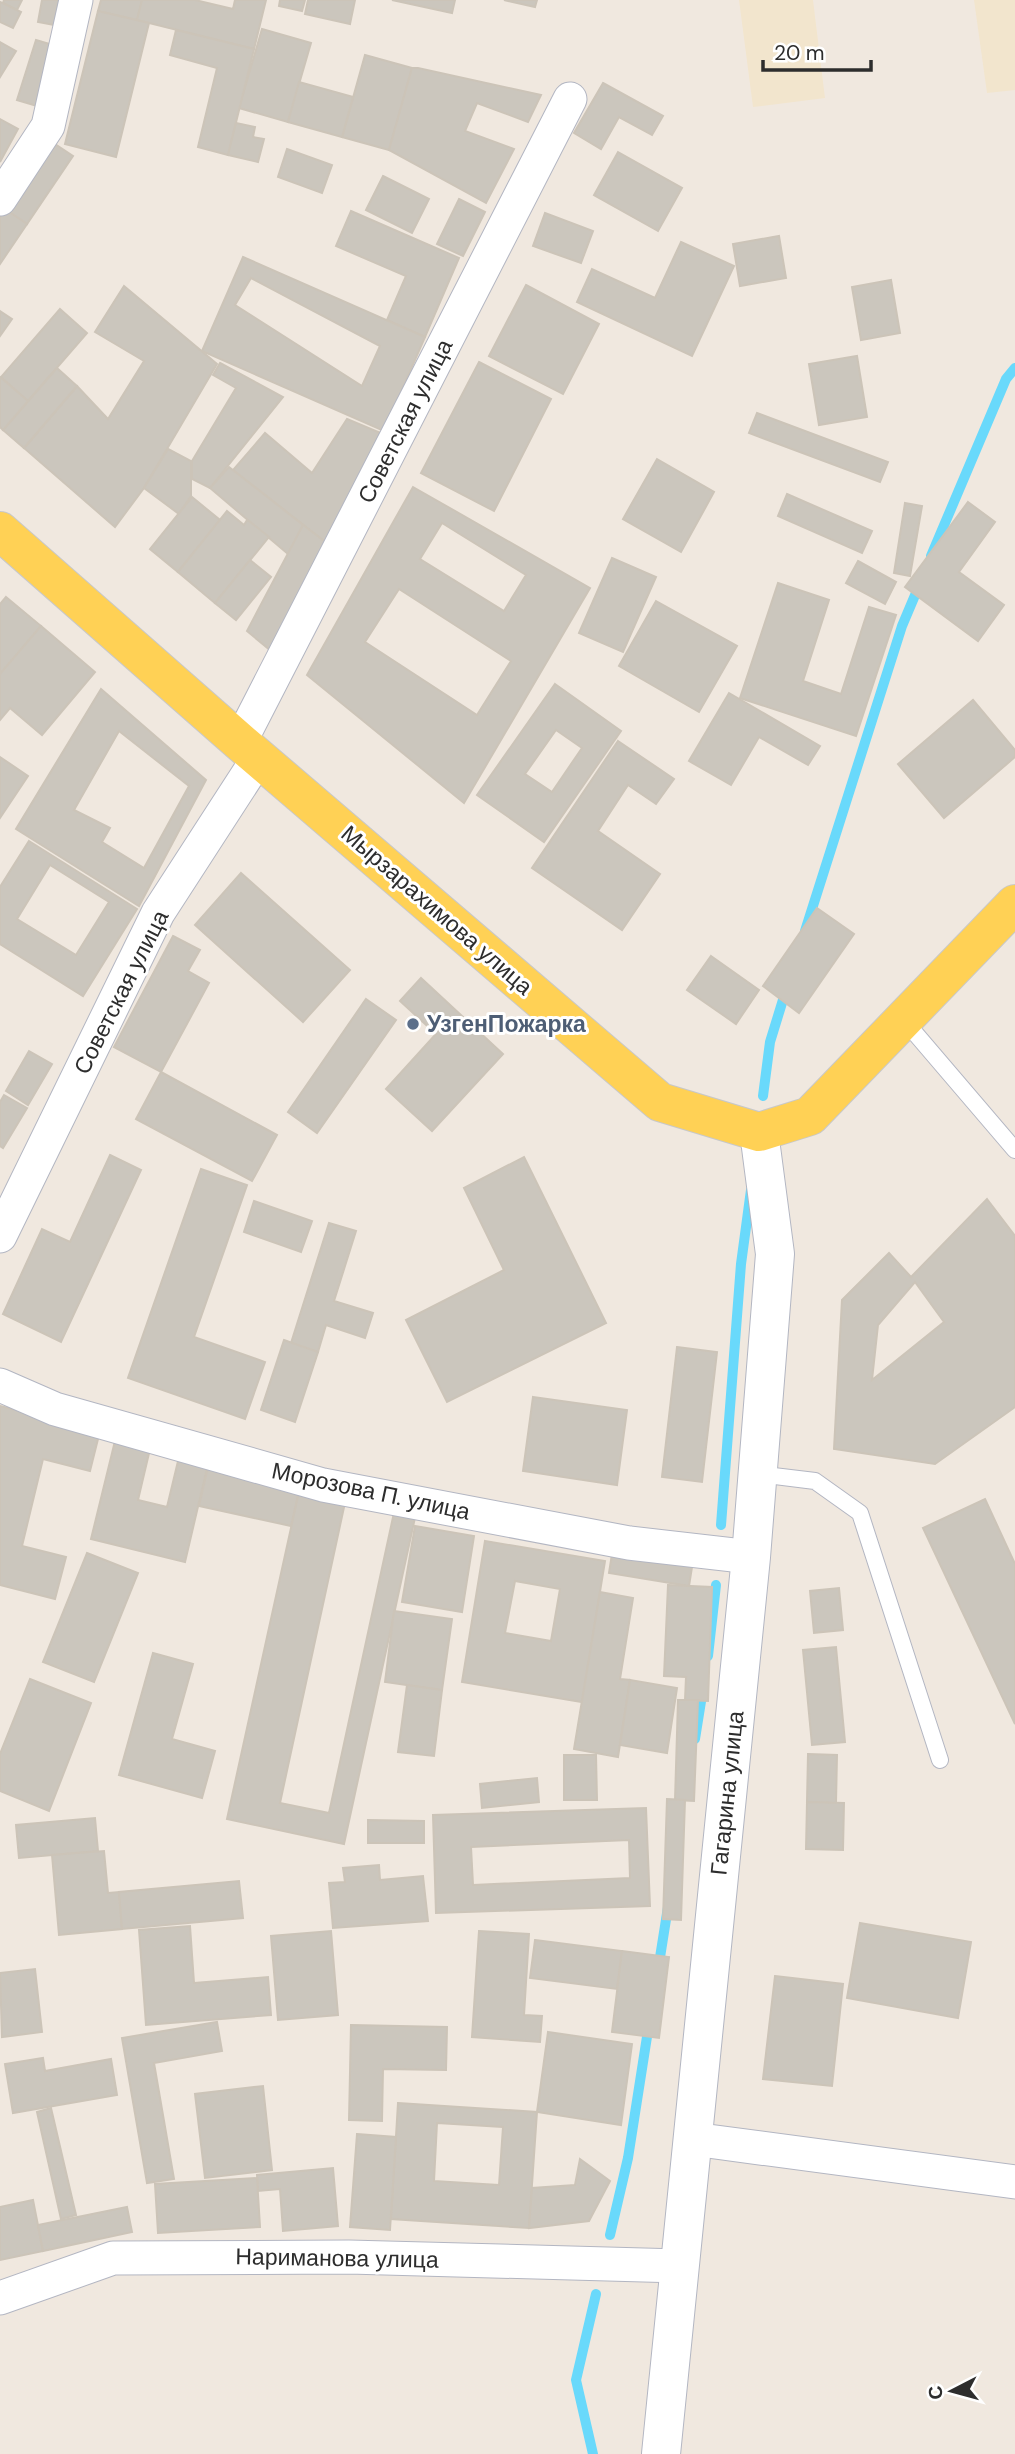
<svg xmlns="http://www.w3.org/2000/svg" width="1015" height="2454" viewBox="0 0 1015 2454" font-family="'DM Sans',sans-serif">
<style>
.education{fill:#f2e5cd}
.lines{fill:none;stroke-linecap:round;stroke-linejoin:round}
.stream{stroke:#69d9fb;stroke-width:10}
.building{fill:#cbc6bd;stroke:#ccc4b8;stroke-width:2;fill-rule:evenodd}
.lane-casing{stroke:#b3b6c2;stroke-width:18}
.street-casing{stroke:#b3b6c2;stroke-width:35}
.secondary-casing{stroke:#b3b6c2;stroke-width:40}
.primary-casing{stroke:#c8c8c8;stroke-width:40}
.lane{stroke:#fff;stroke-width:16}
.street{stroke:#fff;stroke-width:33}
.secondary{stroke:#fff;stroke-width:38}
.primary{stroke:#ffd155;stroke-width:38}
.service-dot{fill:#5c6f8a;stroke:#fff;stroke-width:2.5}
.labels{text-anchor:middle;stroke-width:6;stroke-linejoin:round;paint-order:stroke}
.street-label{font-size:23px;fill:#2d2d2d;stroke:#fff}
.service-label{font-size:23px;font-weight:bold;fill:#4e5e75;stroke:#fff;text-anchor:start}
</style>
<rect width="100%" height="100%" fill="#f0e8df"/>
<g class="education">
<polygon points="739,0 813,0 825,98 753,107"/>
<polygon points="974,0 1015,0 1015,90 987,93"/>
</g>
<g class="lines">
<g class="stream">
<polyline points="931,556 1006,379 1015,368"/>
<polyline points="805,931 902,626 921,581"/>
<polyline points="763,1096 770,1042 786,990"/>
<polyline points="721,1525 741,1264 751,1190"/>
<polyline points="708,1656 716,1585"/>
<polyline points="695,1739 703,1689"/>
<polyline points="658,1970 668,1907"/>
<polyline points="610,2235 628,2158 649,2024"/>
<polyline points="593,2454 576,2380 596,2294"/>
</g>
</g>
<g class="building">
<polygon points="4,0 22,0 17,10 3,3"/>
<polygon points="42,0 65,0 60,26 38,22"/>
<polygon points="101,0 142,0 137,20 98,11"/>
<polygon points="142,0 195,0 233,9 235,0 266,0 254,49 137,20"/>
<polygon points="280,0 305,0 302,11 279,6"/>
<polygon points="308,0 355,0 350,24 305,14"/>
<polygon points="392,0 455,0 452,13"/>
<polygon points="504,0 537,0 535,7"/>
<polygon points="0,2 21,12 13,28 0,22"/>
<polygon points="98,11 149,23 116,157 65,144"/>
<polygon points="262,29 311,43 288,122 239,108"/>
<polygon points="176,30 254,49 228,155 198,147 217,68 170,55"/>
<polygon points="36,40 56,46 37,106 17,100"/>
<polygon points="0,42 16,51 0,77"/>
<polygon points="365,55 412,68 389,150 342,137"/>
<polygon points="412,68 418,68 541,95 528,122 477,103 465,131 514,149 486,203 389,150"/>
<polygon points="299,82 353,97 342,137 288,122"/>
<polygon points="603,83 663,116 652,135 619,117 601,149 574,133"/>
<polygon points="0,119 18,129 0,162"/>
<polygon points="236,123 255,127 253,137 264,139 258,162 228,155"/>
<polygon points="49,140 73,156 27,224 3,208"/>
<polygon points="287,149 332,165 322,193 278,177"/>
<polygon points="618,152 682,188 658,231 594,195"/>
<polygon points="383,176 429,199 412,233 366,210"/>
<polygon points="459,199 485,212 463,256 437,244"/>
<polygon points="3,208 27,224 0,264 0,212"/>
<polygon points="351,211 459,258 425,337 387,320 406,276 336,246"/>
<polygon points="545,213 593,231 581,263 533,246"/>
<polygon points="779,236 786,278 740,286 733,244"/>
<polygon points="681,242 734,266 692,356 577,302 592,269 655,298"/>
<path d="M243 257 425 337 384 431 202 351ZM251 278 380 346 362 386 235 305Z"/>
<polygon points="891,280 900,333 861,340 852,287"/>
<polygon points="526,285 599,324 563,394 489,356"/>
<polygon points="124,286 217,364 144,488 115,527 24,448 77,386 108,419 144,361 95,332"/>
<polygon points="60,309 87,333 28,401 1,377"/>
<polygon points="0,311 12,319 0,336"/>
<polygon points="857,356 867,417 819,425 809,364"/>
<polygon points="479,362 551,399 494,511 421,473"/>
<polygon points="220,363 283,397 210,488 192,479 192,461 236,388 213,375"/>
<polygon points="57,368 77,386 24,448 3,430"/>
<polygon points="0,377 28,401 3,430 0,427"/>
<polygon points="757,413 888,462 880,482 749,433"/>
<polygon points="347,419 383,434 328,544 233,470 265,433 312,473"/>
<polygon points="168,449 191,461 191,496 179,514 144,488"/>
<polygon points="657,459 714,492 681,552 623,519"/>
<polygon points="229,467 303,525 288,554 210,488"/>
<path d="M413 487 590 588 464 803 307 675ZM442 523 526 575 504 611 420 559ZM399 589 511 661 477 715 365 642Z"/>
<polygon points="787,494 872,531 862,553 778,516"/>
<polygon points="192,497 220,520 178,572 150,549"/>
<polygon points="968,502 995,522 959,572 1004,605 978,641 905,587"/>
<polygon points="905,503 922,506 910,576 894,573"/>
<polygon points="227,511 244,525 247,520 249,521 269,537 215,603 178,572"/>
<polygon points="303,525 328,544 271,651 247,631"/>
<polygon points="612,558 656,577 623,652 579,633"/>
<polygon points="250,560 271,577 236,620 215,603"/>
<polygon points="858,561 896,582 885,604 846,583"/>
<polygon points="778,583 829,600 803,681 841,694 869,607 896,615 856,736 740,698"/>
<polygon points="6,597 41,626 0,674 0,604"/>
<polygon points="656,601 737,646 699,712 619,666"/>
<polygon points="41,626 95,672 42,735 10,708 0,720 0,674"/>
<path d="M555 684 621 731 544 842 477 795ZM556 730 582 748 552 792 525 774Z"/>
<path d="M101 689 206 780 139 906 16 829ZM119 731 189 786 144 868 102 842 110 828 74 810Z"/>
<polygon points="729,693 820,746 808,765 759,737 731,785 689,761"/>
<polygon points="973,700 1015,750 1015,757 944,818 898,764"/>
<polygon points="618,741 674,779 656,804 628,785 598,831 660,874 622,930 532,868"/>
<polygon points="0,757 28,776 0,818"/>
<path d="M29 841 137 909 83 996 0 944V887ZM50 865 109 902 76 955 17 919Z"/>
<polygon points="241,873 350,970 303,1022 195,925"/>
<polygon points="817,908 854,934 799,1013 763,986"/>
<polygon points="173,936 200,950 188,971 209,983 161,1072 114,1047"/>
<polygon points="711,956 759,990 736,1024 687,990"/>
<polygon points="421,978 503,1054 432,1131 386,1089 436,1034 400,1001"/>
<polygon points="366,999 396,1020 317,1133 288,1112"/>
<polygon points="29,1051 52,1064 28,1105 6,1091"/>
<polygon points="161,1072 277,1135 252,1181 136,1119"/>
<polygon points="4,1095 27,1108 3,1148 0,1146 0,1102"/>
<polygon points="110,1155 141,1170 61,1342 3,1314 42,1229 70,1242"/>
<polygon points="524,1157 606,1323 447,1402 406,1320 504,1270 464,1188"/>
<polygon points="201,1169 247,1185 194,1337 265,1362 245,1419 128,1378"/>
<path d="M987 1199 1015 1236V1407L935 1464 834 1449 842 1300 889 1253 911 1277ZM915 1282 944 1322 872 1380 878 1325Z"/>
<polygon points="254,1201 312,1221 301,1252 244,1232"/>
<polygon points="329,1223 356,1231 334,1301 373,1313 365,1338 326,1325 318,1352 291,1343"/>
<polygon points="284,1340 318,1352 295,1422 261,1410"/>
<polygon points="677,1347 717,1352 702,1482 662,1477"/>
<polygon points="533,1397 627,1410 617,1485 523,1471"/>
<polygon points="0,1406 100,1431 90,1471 43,1459 22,1546 66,1557 55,1599 0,1585"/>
<polygon points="115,1441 150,1449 138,1500 167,1507 179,1457 208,1464 185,1562 91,1539"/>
<polygon points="208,1467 300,1487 291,1526 199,1506"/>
<polygon points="300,1487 346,1498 280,1803 329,1813 395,1508 416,1513 344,1844 227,1819"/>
<polygon points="985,1499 1015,1564 1015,1724 923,1528"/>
<polygon points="415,1526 474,1536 462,1612 402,1602"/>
<path d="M485 1541 605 1561 582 1702 462 1682ZM515 1581 560 1589 551 1641 505 1633Z"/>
<polygon points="87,1553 138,1573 94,1682 43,1662"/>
<polygon points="612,1554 692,1567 689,1586 609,1573"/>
<polygon points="668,1585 712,1587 708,1701 685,1700 686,1677 664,1676"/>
<polygon points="839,1588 843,1630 814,1633 810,1591"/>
<polygon points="600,1592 633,1598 620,1679 630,1680 618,1757 574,1749"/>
<polygon points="394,1611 452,1619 442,1690 385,1682"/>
<polygon points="836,1647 845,1742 812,1745 803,1650"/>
<polygon points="153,1653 193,1664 172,1739 215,1751 202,1798 119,1775"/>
<polygon points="30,1679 91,1703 49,1811 0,1791 0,1754"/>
<polygon points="630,1680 677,1688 667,1753 620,1745"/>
<polygon points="407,1685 442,1690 434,1756 398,1752"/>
<polygon points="678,1700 698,1700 694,1801 675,1800"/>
<polygon points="808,1754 837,1755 836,1803 807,1802"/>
<polygon points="564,1755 596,1755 597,1800 564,1800"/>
<polygon points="537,1778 539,1802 482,1808 480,1784"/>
<polygon points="667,1799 685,1800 681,1920 663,1919"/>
<polygon points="807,1802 844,1803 843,1850 806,1849"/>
<path d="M646 1808 650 1906 436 1913 433 1815ZM629 1840 630 1878 473 1885 471 1847Z"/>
<polygon points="95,1818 98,1851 19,1858 16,1825"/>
<polygon points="368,1820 424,1821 424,1843 368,1843"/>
<polygon points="104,1851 108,1893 119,1892 122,1929 59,1935 52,1855"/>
<polygon points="379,1865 380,1880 423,1876 428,1921 333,1928 329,1883 345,1882 343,1868"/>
<polygon points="239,1881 243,1918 122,1929 119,1892"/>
<polygon points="860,1923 971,1942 958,2018 847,1998"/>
<polygon points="190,1926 194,1983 268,1977 271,2015 146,2025 139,1930"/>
<polygon points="331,1931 338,2015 278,2020 271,1936"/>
<polygon points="479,1931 529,1934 524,2015 542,2016 540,2042 472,2037"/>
<polygon points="535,1940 622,1951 617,1989 530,1978"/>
<polygon points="622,1951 669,1957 659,2038 612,2032"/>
<polygon points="35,1969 42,2032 2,2037 0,1973"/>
<polygon points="775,1976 843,1984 832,2086 763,2079"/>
<polygon points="217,2022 222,2051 154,2063 174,2179 147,2183 122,2038"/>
<polygon points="351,2025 447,2027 446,2070 383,2069 382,2121 349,2120"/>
<polygon points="548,2032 632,2044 621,2125 537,2112"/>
<polygon points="43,2058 45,2071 111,2059 117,2095 13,2113 5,2064"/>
<polygon points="263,2086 272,2170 205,2178 195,2094"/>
<path d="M398 2103 537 2112 529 2228 391 2219ZM437 2123 503 2127 499 2185 434 2181Z"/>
<polygon points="51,2108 76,2215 61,2219 37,2112"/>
<polygon points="357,2134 396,2137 390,2230 350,2227"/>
<polygon points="580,2159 610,2181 589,2221 529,2228 532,2188 575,2185"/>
<polygon points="333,2168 338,2226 283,2231 280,2189 258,2191 257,2175"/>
<polygon points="257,2178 260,2227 158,2233 155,2184"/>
<polygon points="33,2200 43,2251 0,2260 0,2207"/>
<polygon points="127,2207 132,2232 43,2251 38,2225"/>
</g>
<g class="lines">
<g class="lane-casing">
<g id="lane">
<polyline points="903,1019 1015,1150"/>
<polyline points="758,1474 815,1481 860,1513 940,1760"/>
</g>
</g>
<g class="street-casing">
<g id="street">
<polyline points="0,199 48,126 76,0"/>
<polyline points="240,742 570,99"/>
<polyline points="0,1236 158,913 259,757"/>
<polyline points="0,1385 55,1409 323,1485 629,1543 751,1557"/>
<polyline points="693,2139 1015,2182"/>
<polyline points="0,2298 113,2258 349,2257 680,2266"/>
</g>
</g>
<g class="secondary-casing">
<polyline id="secondary" points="661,2454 751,1557 775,1254 759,1132"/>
</g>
<g class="primary-casing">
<polyline id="primary" points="0,531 240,742 660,1102 759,1132 810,1116 1015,904"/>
</g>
<use href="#lane" class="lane"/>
<use href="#street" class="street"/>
<use href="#secondary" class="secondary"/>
<use href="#primary" class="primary"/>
</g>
<circle class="service-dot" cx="413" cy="1024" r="7"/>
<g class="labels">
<g class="street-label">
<text transform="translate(405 421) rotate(-63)" y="8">Советская улица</text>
<text transform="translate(437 910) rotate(41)" y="8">Мырзарахимова улица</text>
<text transform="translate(121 992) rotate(-63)" y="8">Советская улица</text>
<text transform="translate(371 1491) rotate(12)" y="8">Морозова П. улица</text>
<text transform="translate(727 1793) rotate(-84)" y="8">Гагарина улица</text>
<text transform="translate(337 2258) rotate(1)" y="8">Нариманова улица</text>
</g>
<g class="service-label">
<text x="427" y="1032">УзгенПожарка</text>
</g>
</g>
<g transform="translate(952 2391) rotate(264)" stroke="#ffffff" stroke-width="5" paint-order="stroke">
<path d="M0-5L12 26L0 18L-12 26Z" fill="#2d2d2d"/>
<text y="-10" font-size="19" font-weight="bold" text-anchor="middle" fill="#2d2d2d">С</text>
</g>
<path d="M763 60v10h108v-10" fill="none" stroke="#2d2d2d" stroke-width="3.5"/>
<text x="774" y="60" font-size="21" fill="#2d2d2d" stroke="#ffffff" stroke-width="5" paint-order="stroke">20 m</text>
</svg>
